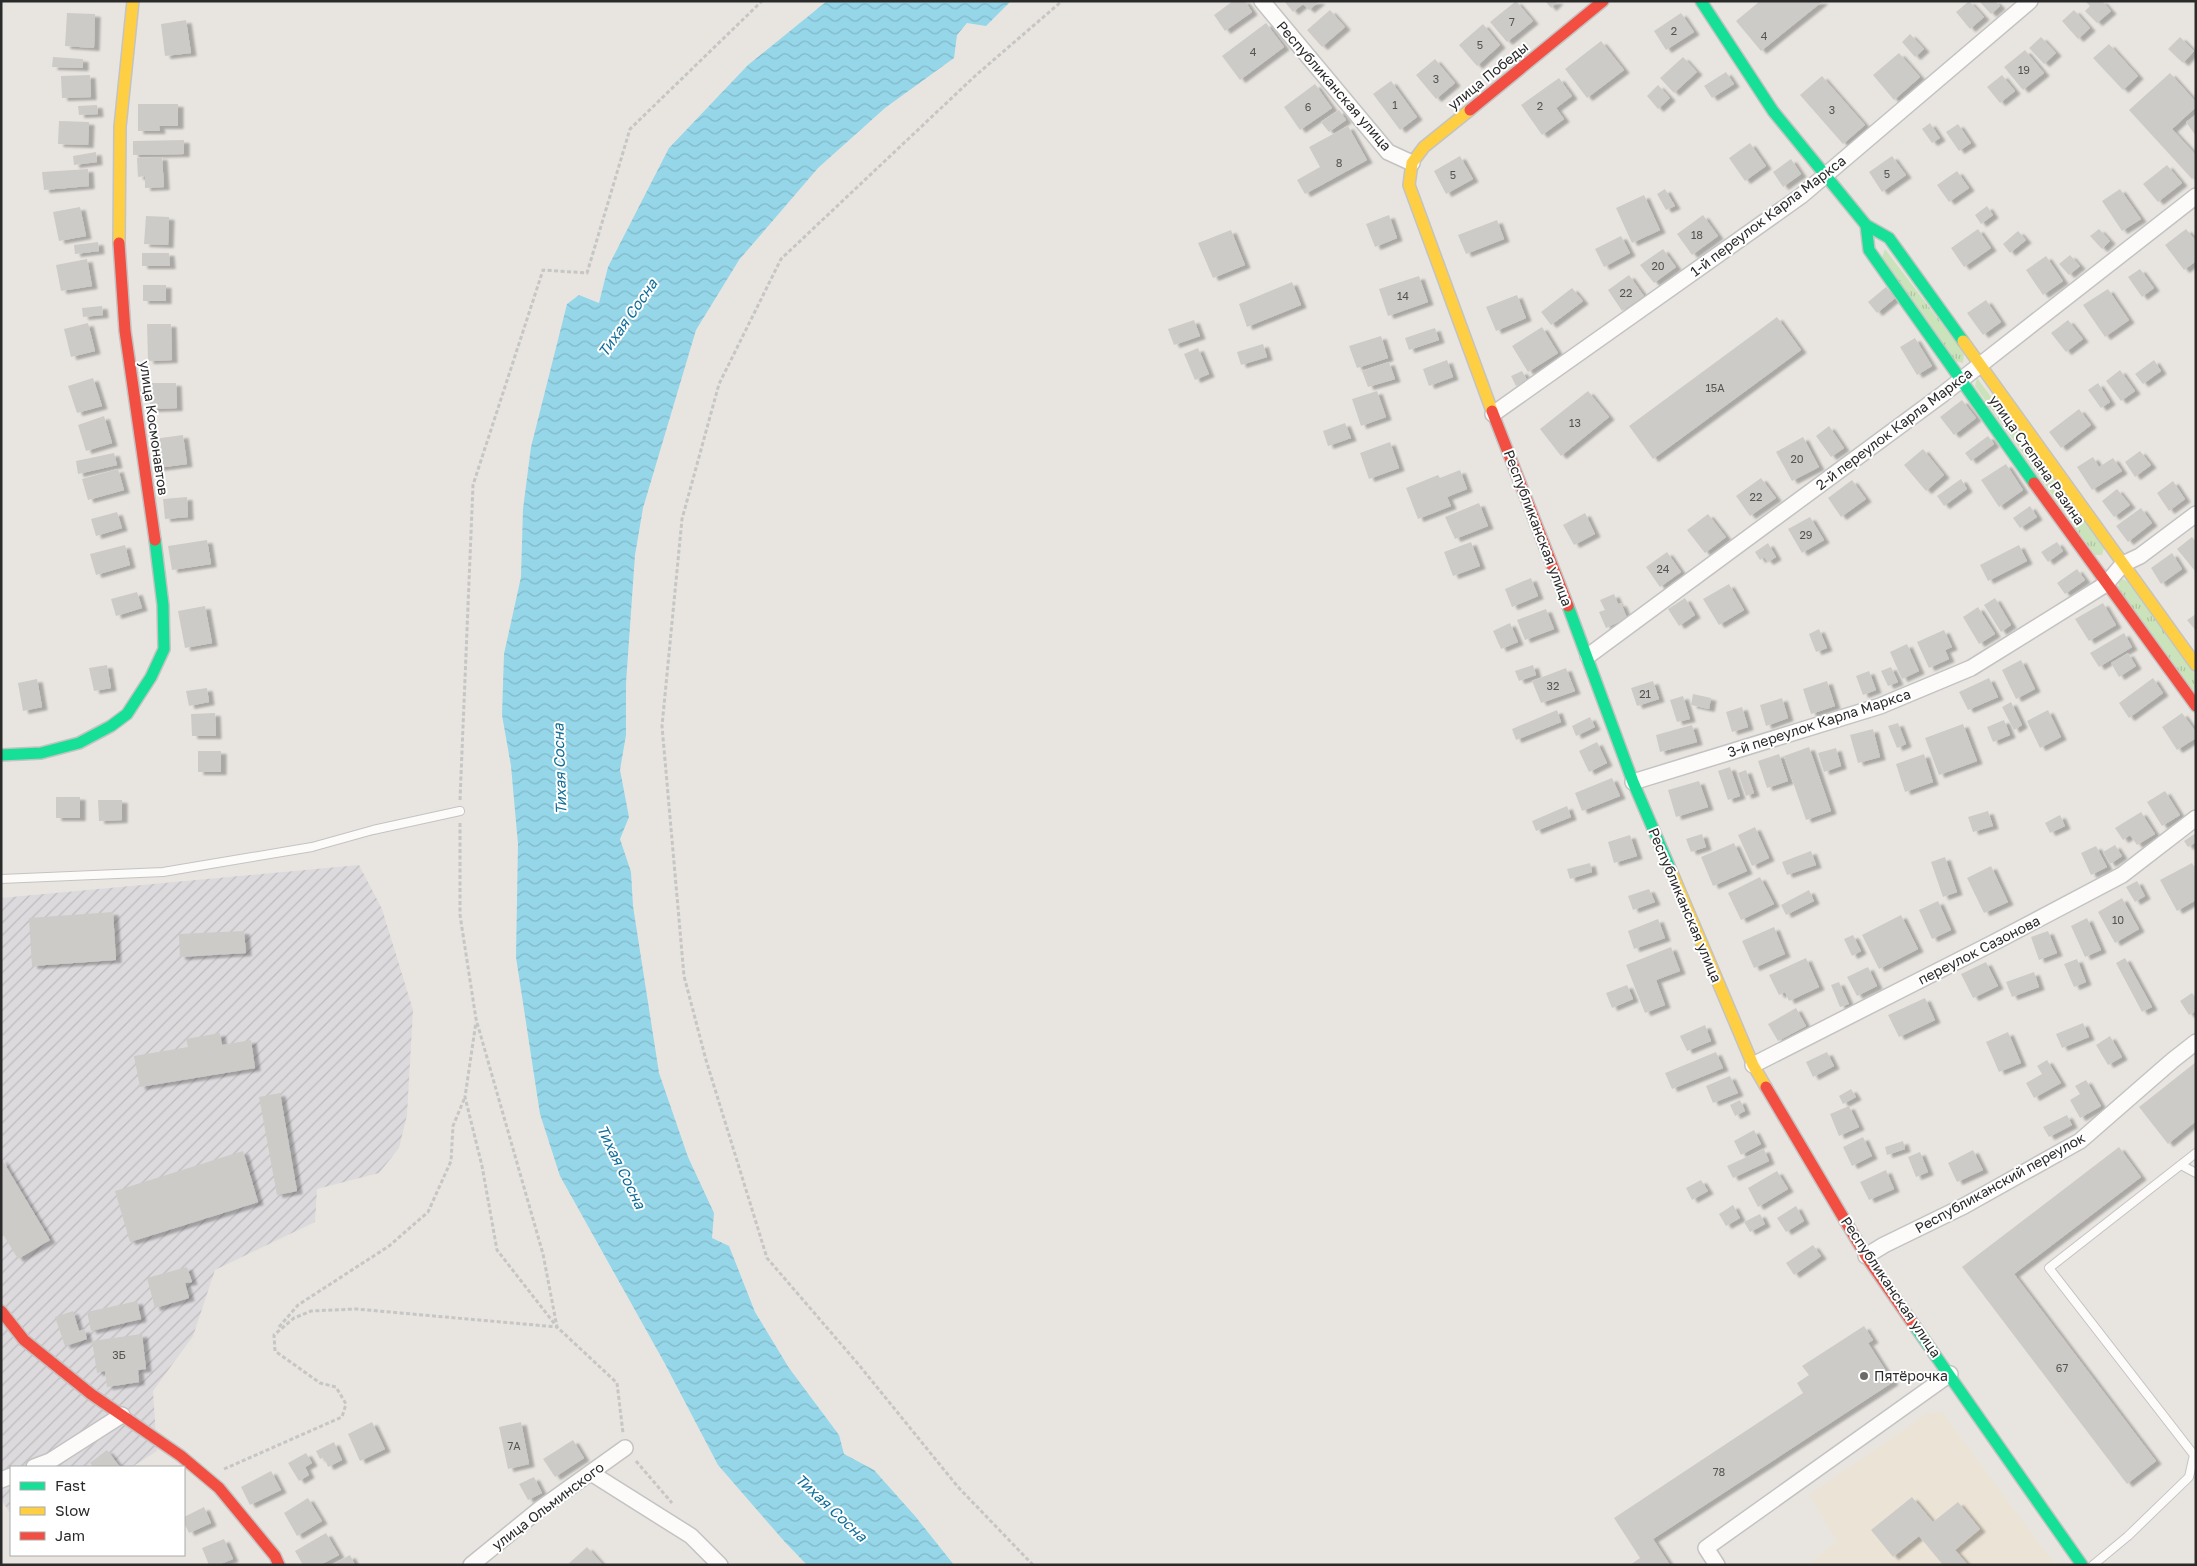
<svg xmlns="http://www.w3.org/2000/svg" width="2197" height="1566" viewBox="0 0 2197 1566" font-family="'Golos Text',sans-serif">
<style>
.industrial{fill:url(#industrial-furrows)}
.education{fill:#ebe3d5}
.grass{fill:url(#grass-tufts)}
.water{fill:url(#water-waves)}
.building{fill:#cdcbc7;filter:url(#shadow)}
.lines{fill:none;stroke-linecap:round;stroke-linejoin:round}
.lane-casing{stroke:#c4c3c3;stroke-width:10}
.street-casing{stroke:#c4c3c3;stroke-width:18}
.fast-casing{stroke:#c4c3c3;stroke-width:14}
.slow-casing{stroke:#c4c3c3;stroke-width:14}
.jam-casing{stroke:#c4c3c3;stroke-width:14}
.path{stroke:#c6c6c5;stroke-width:3;stroke-dasharray:4 2.5;stroke-linecap:butt}
.lane{stroke:#fcfbfa;stroke-width:8}
.street{stroke:#fcfbfa;stroke-width:15}
.fast{stroke:#16e098;stroke-width:11}
.slow{stroke:#ffcf43;stroke-width:11}
.jam{stroke:#f24e42;stroke-width:11}
.poi-dot{fill:#6c6b6a;stroke:#fff;stroke-width:2}
.labels{text-anchor:middle;stroke-width:4;stroke-linejoin:round;paint-order:stroke}
.number-label{font-size:11px;fill:#545453}
.street-label{font-size:14px;fill:#2a2a2a;stroke:#fff}
.poi-label{font-size:14px;fill:#2a2a2a;stroke:#fff;text-anchor:start}
.water-label{font-size:15px;font-style:italic;fill:#0f6d9a;stroke:#fff}
</style>
<defs>
<pattern id="industrial-furrows" width="10" height="10" patternUnits="userSpaceOnUse" patternTransform="scale(1.25)"><rect width="10" height="10" fill="#dcdadc"/><path d="M-1 1l2-2M0 10L10 0M9 11l2-2" fill="none" stroke="#bdbbbd"/></pattern>
<pattern id="grass-tufts" width="24" height="20" patternUnits="userSpaceOnUse" patternTransform="scale(1.25)"><rect width="24" height="20" fill="#cbe3ba"/><path d="M3 7l-1-3M5 7V3M7 7l1-3M15 17l-1-3M17 17v-4M19 17l1-3" fill="none" stroke="#aec3a0"/></pattern>
<pattern id="water-waves" width="16" height="10" patternUnits="userSpaceOnUse" patternTransform="scale(1.25)"><rect width="16" height="10" fill="#95d6e9"/><path d="M0 5q4-4 8 0t8 0" fill="none" stroke="#81b8c8"/></pattern>
<filter id="shadow"><feDropShadow dx="5.5" dy="3" stdDeviation="1" flood-color="#0004"/></filter>
</defs>
<rect width="100%" height="100%" fill="#e8e5e0"/>
<polygon class="industrial" points="359,865 382,909 413,1010 407,1115 399,1148 379,1173 317,1189 315,1222 215,1270 193,1336 153,1391 157,1451 132,1467 11,1467 11,1515 1,1499 1,898"/>
<polygon class="education" points="1942,1412 2055,1565 1808,1565 1837,1541 1809,1495 1928,1413"/>
<g class="grass">
<polygon points="1885,249 1964,353 1963,363 1955,361 1882,258"/>
<polygon points="1977,378 2104,548 2102,555 2095,555 1975,386"/>
<polygon points="2120,578 2127,581 2196,675 2196,694 2118,588"/>
</g>
<polygon class="water" points="827,1 1011,1 986,26 967,23 957,35 954,58 885,108 818,168 739,260 696,330 643,508 635,555 626,683 626,735 620,770 629,817 620,839 631,872 633,906 659,1073 688,1157 714,1213 712,1238 729,1246 755,1312 789,1368 839,1435 844,1454 874,1470 915,1516 954,1565 807,1565 784,1541 718,1465 664,1362 560,1176 540,1114 516,957 518,844 511,766 502,715 504,654 521,577 523,509 531,447 567,304 579,295 599,303 608,267 669,148 748,65"/>
<g class="building">
<polygon points="1233,1 1245,1 1252,12 1225,31 1214,15"/>
<polygon points="1284,1 1320,1 1309,10 1303,4 1293,12"/>
<polygon points="1516,1 1533,21 1507,42 1490,22"/>
<polygon points="1545,1 1558,1 1551,8"/>
<polygon points="1760,1 1823,1 1761,51 1736,21"/>
<polygon points="1969,1 1984,17 1970,29 1956,12"/>
<polygon points="1979,1 1995,1 2000,6 1991,14"/>
<polygon points="2085,1 2102,1 2111,11 2097,23 2085,11 2090,6"/>
<polygon points="1330,10 1345,27 1322,47 1307,30"/>
<polygon points="2074,10 2090,28 2078,39 2062,21"/>
<polygon points="67,13 95,14 94,48 65,46"/>
<polygon points="1681,13 1694,32 1666,50 1654,31"/>
<polygon points="186,20 191,53 165,56 161,24"/>
<polygon points="1266,23 1284,47 1240,80 1222,56"/>
<polygon points="1483,24 1500,45 1477,66 1459,45"/>
<polygon points="1910,34 1924,49 1915,57 1902,42"/>
<polygon points="2041,37 2056,53 2044,64 2029,48"/>
<polygon points="2180,37 2194,51 2183,63 2168,49"/>
<polygon points="1601,41 1624,70 1587,98 1565,69"/>
<polygon points="2109,44 2138,76 2123,90 2093,58"/>
<polygon points="2025,50 2044,73 2023,90 2004,67"/>
<polygon points="1899,53 1920,77 1894,100 1873,75"/>
<polygon points="53,57 83,59 83,68 52,67"/>
<polygon points="1683,57 1697,72 1674,93 1660,78"/>
<polygon points="1435,59 1455,83 1436,99 1416,75"/>
<polygon points="1726,72 1734,84 1712,98 1704,86"/>
<polygon points="2170,73 2196,102 2196,107 2172,129 2196,155 2196,176 2192,179 2129,110"/>
<polygon points="90,75 91,97 62,98 61,76"/>
<polygon points="2002,75 2015,91 2000,103 1987,87"/>
<polygon points="1822,76 1865,125 1843,144 1800,95"/>
<polygon points="1559,78 1572,96 1556,108 1564,119 1542,135 1521,105"/>
<polygon points="1391,81 1417,117 1400,130 1373,94"/>
<polygon points="1315,84 1332,108 1300,130 1284,107"/>
<polygon points="1658,85 1670,98 1658,109 1647,96"/>
<polygon points="138,104 178,104 178,126 159,126 160,131 138,131"/>
<polygon points="97,105 98,114 79,115 78,106"/>
<polygon points="1339,110 1346,120 1329,132 1321,122"/>
<polygon points="2196,115 2196,136 2186,122"/>
<polygon points="59,121 89,122 88,145 58,144"/>
<polygon points="1930,123 1940,138 1932,143 1922,129"/>
<polygon points="1958,124 1971,143 1959,151 1946,132"/>
<polygon points="1348,126 1367,160 1305,194 1297,180 1320,167 1309,147"/>
<polygon points="184,140 184,154 133,155 133,141"/>
<polygon points="1750,143 1766,166 1745,181 1729,158"/>
<polygon points="96,152 97,162 74,165 73,156"/>
<polygon points="1460,156 1473,179 1446,194 1434,171"/>
<polygon points="1892,156 1906,175 1882,192 1869,172"/>
<polygon points="162,157 164,187 145,188 145,176 138,177 137,158"/>
<polygon points="1791,159 1801,174 1783,187 1773,172"/>
<polygon points="2167,165 2182,183 2158,202 2143,184"/>
<polygon points="88,169 89,186 44,190 42,172"/>
<polygon points="1957,171 1969,188 1949,202 1937,185"/>
<polygon points="1665,189 1675,206 1666,210 1657,194"/>
<polygon points="2120,189 2141,219 2122,231 2102,201"/>
<polygon points="1644,195 1660,230 1632,243 1616,208"/>
<polygon points="1987,206 1993,215 1981,224 1975,215"/>
<polygon points="80,207 86,236 59,241 53,212"/>
<polygon points="1389,215 1397,238 1375,247 1366,224"/>
<polygon points="1703,215 1718,236 1692,255 1677,234"/>
<polygon points="146,216 169,217 168,245 144,244"/>
<polygon points="1497,220 1504,239 1466,254 1458,235"/>
<polygon points="1978,229 1991,248 1964,267 1951,248"/>
<polygon points="2099,229 2110,241 2102,249 2090,236"/>
<polygon points="2186,229 2196,241 2196,261 2184,270 2165,245"/>
<polygon points="1231,230 1245,265 1213,278 1198,243"/>
<polygon points="2018,231 2026,240 2010,253 2003,244"/>
<polygon points="1621,236 1630,253 1604,267 1595,249"/>
<polygon points="98,242 99,251 75,254 74,245"/>
<polygon points="1663,249 1676,267 1654,283 1640,265"/>
<polygon points="142,253 169,253 170,266 142,266"/>
<polygon points="2070,255 2080,266 2069,275 2059,264"/>
<polygon points="2046,256 2063,281 2043,295 2026,270"/>
<polygon points="87,259 92,286 61,291 56,265"/>
<polygon points="2140,269 2154,288 2142,297 2128,277"/>
<polygon points="1629,275 1644,296 1622,311 1608,290"/>
<polygon points="1419,276 1428,302 1388,316 1379,289"/>
<polygon points="1292,282 1301,305 1247,327 1239,304"/>
<rect x="143" y="285" width="23" height="16"/>
<polygon points="1886,287 1895,298 1877,313 1868,302"/>
<polygon points="1572,288 1583,301 1551,325 1541,312"/>
<polygon points="2108,289 2129,320 2105,337 2083,305"/>
<polygon points="1517,295 1526,318 1496,331 1486,307"/>
<polygon points="1986,300 2001,322 1983,335 1967,313"/>
<polygon points="102,306 103,315 83,317 82,308"/>
<polygon points="1777,317 1801,350 1653,459 1629,426"/>
<polygon points="1194,320 1200,336 1174,345 1168,329"/>
<polygon points="2068,320 2083,339 2066,352 2051,333"/>
<polygon points="88,323 95,351 71,357 64,329"/>
<polygon points="147,324 171,324 172,360 148,361"/>
<polygon points="1542,327 1558,353 1528,372 1512,346"/>
<polygon points="1435,328 1439,340 1409,350 1405,338"/>
<polygon points="1381,336 1388,358 1357,368 1349,346"/>
<polygon points="1915,338 1932,366 1917,375 1900,347"/>
<polygon points="1263,344 1267,357 1241,365 1237,352"/>
<polygon points="1198,348 1209,374 1195,380 1184,354"/>
<polygon points="1447,360 1453,377 1429,386 1423,369"/>
<polygon points="2154,360 2161,371 2143,384 2135,374"/>
<polygon points="1389,362 1395,379 1368,387 1362,371"/>
<polygon points="2120,370 2135,391 2121,401 2106,381"/>
<polygon points="1522,371 1527,380 1516,386 1511,376"/>
<polygon points="93,378 102,406 77,413 68,386"/>
<polygon points="149,383 176,383 177,408 150,409"/>
<polygon points="2098,383 2110,402 2101,408 2088,390"/>
<polygon points="1377,391 1386,417 1361,426 1352,399"/>
<polygon points="1588,391 1609,417 1561,456 1540,429"/>
<polygon points="1962,400 1976,418 1954,435 1940,417"/>
<polygon points="2079,409 2091,425 2061,448 2049,432"/>
<polygon points="104,416 112,443 86,451 78,425"/>
<polygon points="1345,423 1351,438 1328,446 1323,431"/>
<polygon points="1829,426 1844,448 1831,457 1816,436"/>
<polygon points="183,435 187,464 157,468 153,439"/>
<polygon points="1988,436 1994,444 1971,461 1965,453"/>
<polygon points="1803,437 1819,467 1792,481 1776,452"/>
<polygon points="1390,442 1399,468 1369,479 1360,453"/>
<polygon points="1923,449 1944,475 1926,491 1904,465"/>
<polygon points="2140,451 2151,465 2135,477 2125,462"/>
<polygon points="114,453 117,465 78,474 76,461"/>
<polygon points="2093,457 2099,467 2113,458 2122,471 2092,490 2077,467"/>
<polygon points="2006,464 2023,490 1999,507 1981,480"/>
<polygon points="118,469 124,490 88,500 82,479"/>
<polygon points="1460,470 1467,489 1447,497 1451,506 1418,519 1406,488 1438,475 1440,478"/>
<polygon points="1761,478 1776,498 1750,516 1736,496"/>
<polygon points="1961,479 1967,489 1944,506 1937,496"/>
<polygon points="1852,480 1866,499 1841,517 1828,498"/>
<polygon points="2173,481 2185,499 2169,511 2157,493"/>
<polygon points="2117,489 2130,505 2114,517 2102,501"/>
<polygon points="187,497 188,517 165,519 163,499"/>
<polygon points="1479,503 1488,526 1455,539 1445,517"/>
<polygon points="2030,506 2037,517 2020,528 2013,518"/>
<polygon points="2141,508 2152,523 2128,542 2116,526"/>
<polygon points="117,512 122,528 96,536 91,519"/>
<polygon points="1585,513 1595,534 1574,545 1563,525"/>
<polygon points="1708,514 1726,537 1705,553 1687,530"/>
<polygon points="1810,517 1824,540 1802,553 1788,529"/>
<polygon points="2192,537 2196,542 2195,571 2177,549"/>
<polygon points="207,540 211,564 172,570 168,546"/>
<polygon points="1471,542 1480,566 1453,576 1444,552"/>
<polygon points="2057,542 2063,551 2048,562 2041,552"/>
<polygon points="1768,543 1776,557 1768,562 1764,557 1760,560 1755,552"/>
<polygon points="125,545 130,565 96,575 90,554"/>
<polygon points="2019,545 2027,561 1988,581 1980,565"/>
<polygon points="1667,552 1681,572 1660,587 1646,567"/>
<polygon points="2172,553 2182,569 2161,584 2151,568"/>
<polygon points="2077,569 2085,580 2065,594 2057,583"/>
<polygon points="1531,578 1538,596 1512,607 1505,589"/>
<polygon points="1729,584 1744,610 1719,625 1703,599"/>
<polygon points="137,592 142,608 116,616 111,599"/>
<polygon points="1614,594 1618,604 1621,603 1627,618 1606,628 1599,612 1605,610 1600,600"/>
<polygon points="1685,598 1695,615 1679,626 1668,609"/>
<polygon points="1995,598 2011,625 2001,632 1984,605"/>
<polygon points="2103,603 2116,625 2089,641 2075,619"/>
<polygon points="205,606 212,643 185,648 178,611"/>
<polygon points="1978,607 1995,634 1979,644 1963,617"/>
<polygon points="1546,609 1554,629 1525,640 1517,620"/>
<polygon points="2196,614 2196,631 2187,620"/>
<polygon points="1510,623 1518,642 1501,649 1493,631"/>
<polygon points="1819,629 1827,648 1816,652 1809,634"/>
<polygon points="1944,630 1952,647 1945,650 1949,659 1929,668 1917,642"/>
<polygon points="2124,633 2132,647 2099,667 2090,653"/>
<polygon points="1907,644 1919,671 1902,679 1890,652"/>
<polygon points="2128,653 2136,666 2119,677 2111,663"/>
<polygon points="2021,660 2035,689 2016,699 2002,670"/>
<polygon points="107,665 111,688 94,691 89,668"/>
<polygon points="1533,665 1536,675 1519,681 1515,671"/>
<polygon points="1891,667 1898,682 1888,686 1881,671"/>
<polygon points="1566,668 1575,691 1541,703 1532,681"/>
<polygon points="1869,671 1876,690 1863,695 1856,676"/>
<polygon points="1989,678 1998,697 1968,710 1959,692"/>
<polygon points="2153,678 2163,693 2129,718 2119,703"/>
<polygon points="37,679 42,707 23,711 18,683"/>
<polygon points="1653,681 1659,699 1637,706 1631,688"/>
<polygon points="1827,681 1835,706 1811,714 1803,689"/>
<polygon points="207,688 209,702 189,706 186,691"/>
<polygon points="1693,694 1711,698 1709,709 1691,705"/>
<polygon points="1683,696 1690,719 1677,722 1670,700"/>
<polygon points="1782,698 1788,718 1766,726 1760,705"/>
<polygon points="2011,702 2022,725 2014,730 2002,707"/>
<polygon points="1742,707 1748,727 1732,732 1726,712"/>
<polygon points="1557,710 1561,722 1516,740 1512,729"/>
<polygon points="2048,710 2061,737 2040,748 2027,721"/>
<polygon points="215,713 216,736 192,736 191,714"/>
<polygon points="2182,713 2196,732 2196,738 2177,750 2162,727"/>
<polygon points="1590,717 1595,727 1576,736 1572,726"/>
<polygon points="2004,720 2010,735 1993,742 1987,727"/>
<polygon points="1898,723 1906,744 1897,748 1888,726"/>
<polygon points="1963,724 1977,761 1939,775 1925,738"/>
<polygon points="1692,725 1697,742 1660,752 1656,735"/>
<polygon points="1873,729 1880,757 1858,763 1850,735"/>
<polygon points="1597,742 1607,763 1589,772 1579,751"/>
<polygon points="1809,747 1831,811 1806,820 1784,756"/>
<polygon points="1836,748 1841,766 1824,772 1818,753"/>
<rect x="198" y="751" width="23" height="21"/>
<polygon points="1779,754 1788,781 1767,788 1758,761"/>
<polygon points="1924,754 1933,782 1905,792 1896,764"/>
<polygon points="1730,767 1740,796 1728,800 1718,771"/>
<polygon points="1746,770 1754,793 1746,796 1738,773"/>
<polygon points="1612,778 1620,796 1582,811 1575,793"/>
<polygon points="1699,781 1708,807 1676,817 1668,790"/>
<polygon points="2165,791 2180,815 2162,826 2147,802"/>
<rect x="56" y="797" width="24" height="21"/>
<polygon points="98,800 122,800 122,820 99,821"/>
<polygon points="1567,806 1571,817 1536,831 1532,821"/>
<polygon points="1988,811 1993,826 1973,832 1968,817"/>
<polygon points="2141,812 2155,834 2137,845 2130,835 2123,840 2115,828"/>
<polygon points="2060,815 2065,826 2050,833 2045,823"/>
<polygon points="1755,827 1769,858 1752,866 1738,835"/>
<polygon points="2196,833 2196,842 2188,847 2184,841"/>
<polygon points="1702,834 1706,847 1691,852 1686,839"/>
<polygon points="1630,835 1637,856 1614,863 1608,842"/>
<polygon points="1734,843 1747,871 1713,886 1701,857"/>
<polygon points="2115,845 2122,856 2110,864 2103,852"/>
<polygon points="2096,846 2107,867 2091,875 2081,853"/>
<polygon points="1811,851 1816,865 1787,875 1782,862"/>
<polygon points="1945,857 1957,892 1943,897 1931,862"/>
<polygon points="1590,863 1592,872 1570,879 1567,869"/>
<polygon points="2192,863 2196,869 2196,900 2177,911 2160,880"/>
<polygon points="1991,866 2008,902 1984,913 1967,878"/>
<polygon points="1760,877 1774,904 1741,920 1728,893"/>
<polygon points="2137,881 2145,896 2135,902 2126,887"/>
<polygon points="1649,889 1655,902 1633,910 1628,896"/>
<polygon points="1809,890 1814,901 1786,915 1781,905"/>
<polygon points="2122,898 2139,929 2115,943 2098,912"/>
<polygon points="1938,901 1951,930 1932,939 1919,910"/>
<polygon points="113,912 116,960 32,966 29,918"/>
<polygon points="1901,915 1918,949 1879,969 1862,935"/>
<polygon points="2087,918 2101,950 2085,957 2071,926"/>
<polygon points="1658,919 1665,938 1634,949 1628,931"/>
<polygon points="1774,927 1785,954 1754,968 1742,941"/>
<polygon points="244,931 246,953 180,957 179,934"/>
<polygon points="2048,931 2057,953 2039,960 2031,937"/>
<polygon points="1853,935 1861,951 1852,956 1844,939"/>
<polygon points="1671,947 1680,971 1656,980 1665,1005 1645,1013 1626,965"/>
<polygon points="1806,958 1819,987 1789,1001 1785,992 1779,995 1769,975"/>
<polygon points="2125,958 2152,1007 2142,1012 2116,963"/>
<polygon points="2077,959 2086,982 2074,987 2064,964"/>
<polygon points="1986,962 1998,986 1973,998 1961,974"/>
<polygon points="1868,967 1877,986 1857,996 1847,977"/>
<polygon points="2034,972 2039,987 2012,997 2006,982"/>
<polygon points="1839,982 1849,1004 1840,1007 1831,985"/>
<polygon points="1627,985 1633,999 1612,1008 1606,993"/>
<polygon points="2192,993 2196,998 2196,1011 2189,1015 2180,1001"/>
<polygon points="1925,998 1935,1020 1899,1037 1888,1015"/>
<polygon points="1796,1008 1806,1026 1778,1041 1768,1024"/>
<polygon points="2083,1023 2089,1037 2062,1048 2056,1034"/>
<polygon points="1705,1025 1711,1041 1687,1051 1680,1036"/>
<polygon points="2008,1032 2021,1063 1999,1072 1986,1042"/>
<polygon points="220,1033 222,1045 251,1040 255,1068 140,1087 134,1056 188,1047 186,1039"/>
<polygon points="2110,1036 2122,1057 2108,1065 2096,1045"/>
<polygon points="1716,1052 1723,1068 1672,1089 1665,1073"/>
<polygon points="1827,1052 1834,1066 1813,1077 1806,1062"/>
<polygon points="2047,1060 2061,1083 2034,1098 2026,1083 2042,1074 2037,1066"/>
<polygon points="2196,1062 2196,1121 2168,1144 2139,1107"/>
<polygon points="1730,1076 1738,1093 1713,1103 1706,1086"/>
<polygon points="2086,1080 2101,1106 2080,1118 2070,1100 2080,1094 2075,1086"/>
<polygon points="1851,1089 1856,1097 1843,1104 1839,1096"/>
<polygon points="280,1093 297,1191 277,1195 259,1097"/>
<polygon points="1740,1100 1745,1111 1735,1116 1730,1105"/>
<polygon points="1849,1106 1859,1127 1839,1136 1830,1114"/>
<polygon points="2067,1115 2072,1125 2049,1137 2043,1127"/>
<polygon points="1754,1130 1761,1144 1741,1155 1734,1141"/>
<polygon points="1863,1137 1872,1156 1852,1166 1843,1147"/>
<polygon points="1903,1141 1905,1149 1887,1155 1885,1147"/>
<polygon points="2119,1147 2141,1177 2014,1274 2156,1461 2127,1484 1962,1267"/>
<polygon points="1764,1149 1769,1161 1733,1178 1727,1166"/>
<polygon points="1973,1150 1983,1170 1957,1182 1948,1163"/>
<polygon points="243,1151 258,1202 130,1242 115,1191"/>
<polygon points="1920,1152 1928,1172 1916,1177 1908,1157"/>
<polygon points="1,1158 50,1240 18,1259 1,1231"/>
<polygon points="1886,1170 1894,1189 1869,1200 1860,1182"/>
<polygon points="1777,1171 1788,1189 1758,1207 1748,1188"/>
<polygon points="1701,1180 1708,1191 1692,1200 1686,1188"/>
<polygon points="1733,1205 1740,1218 1726,1226 1719,1214"/>
<polygon points="1796,1206 1804,1221 1786,1232 1777,1218"/>
<polygon points="1760,1214 1765,1224 1750,1232 1744,1222"/>
<polygon points="1813,1245 1821,1256 1794,1275 1786,1263"/>
<polygon points="187,1267 192,1282 185,1283 189,1298 155,1308 147,1278"/>
<polygon points="137,1301 141,1319 91,1331 87,1312"/>
<polygon points="73,1311 79,1331 84,1329 87,1339 65,1346 55,1317"/>
<polygon points="1864,1326 1873,1340 1868,1343 1893,1382 1653,1539 1670,1565 1630,1565 1640,1558 1614,1518 1803,1393 1797,1383 1809,1375 1802,1366"/>
<polygon points="142,1334 146,1369 138,1370 139,1382 107,1387 105,1371 97,1373 92,1341"/>
<polygon points="372,1422 385,1449 360,1461 348,1434"/>
<polygon points="521,1422 529,1464 508,1469 499,1427"/>
<polygon points="573,1440 584,1458 555,1477 543,1459"/>
<polygon points="334,1442 342,1460 328,1467 324,1457 320,1459 316,1451"/>
<polygon points="107,1450 120,1467 93,1467 90,1463"/>
<polygon points="306,1453 312,1463 305,1467 309,1475 299,1481 288,1463"/>
<polygon points="271,1471 281,1490 250,1505 241,1487"/>
<polygon points="534,1477 542,1493 528,1500 519,1484"/>
<polygon points="1912,1497 1933,1522 1958,1502 1980,1529 1955,1550 1968,1565 1943,1565 1919,1536 1893,1557 1871,1530"/>
<polygon points="308,1498 322,1521 297,1536 284,1513"/>
<polygon points="204,1507 211,1523 189,1533 184,1523 184,1517"/>
<polygon points="326,1533 339,1555 320,1565 303,1565 295,1551"/>
<polygon points="224,1539 233,1559 218,1565 209,1565 202,1548"/>
<polygon points="587,1547 603,1565 567,1565"/>
<polygon points="350,1555 355,1565 332,1565"/>
</g>
<g class="lines">
<g class="lane-casing">
<g id="lane">
<polyline points="1,879 163,872 312,847 373,830 460,811"/>
<polyline points="2181,1165 2196,1173"/>
<polyline points="2093,1565 2128,1536 2189,1477 2194,1455 2049,1268 2196,1153"/>
</g>
</g>
<g class="street-casing">
<g id="street">
<polyline points="1262,1 1388,152 1412,163"/>
<polyline points="1493,414 1801,196 2030,1"/>
<polyline points="1588,656 1943,394 2196,196"/>
<polyline points="1633,782 1880,706 1971,668 2106,584 2123,564 2140,556 2196,514"/>
<polyline points="1753,1065 1993,943 2122,875 2196,818"/>
<polyline points="1866,1256 1884,1245 1964,1206 2080,1141 2173,1060 2196,1042"/>
<polyline points="34,1467 50,1461 122,1415"/>
<polyline points="591,1473 691,1536 720,1565"/>
<polyline points="1,1480 11,1476"/>
<polyline points="471,1565 541,1508 625,1448"/>
<polyline points="1717,1565 1706,1548 1950,1374"/>
</g>
</g>
<g class="fast-casing">
<g id="fast">
<polyline points="1701,1 1773,111 1866,225 1889,238 1963,341"/>
<polyline points="1866,225 1869,250 2034,483"/>
<polyline points="1568,606 1633,782 1672,873"/>
<polyline points="1,755 41,753 79,743 111,726 127,714 151,677 164,649 163,605 155,540"/>
<polyline points="1914,1325 2082,1565"/>
</g>
</g>
<g class="slow-casing">
<g id="slow">
<polyline points="1470,110 1424,147 1412,163 1409,185 1492,411"/>
<polyline points="119,243 120,127 133,1"/>
<polyline points="1963,341 2196,665"/>
<polyline points="1672,873 1753,1065 1766,1087"/>
</g>
</g>
<g class="jam-casing">
<g id="jam">
<polyline points="1470,110 1603,1"/>
<polyline points="119,243 125,331 155,540"/>
<polyline points="1492,411 1568,606"/>
<polyline points="2034,483 2196,706"/>
<polyline points="1766,1087 1866,1256 1914,1325"/>
<polyline points="1,1311 24,1340 91,1394 181,1456 219,1488 275,1556 279,1565"/>
</g>
</g>
<g class="path">
<polyline points="460,800 473,485 543,270 587,273 630,129 762,1"/>
<polyline points="460,823 460,915 476,1019 543,1254 557,1327 617,1383 623,1433"/>
<polyline points="279,1327 298,1305 389,1246 428,1212 451,1161 453,1126 465,1097"/>
<polyline points="636,1461 672,1503"/>
<polyline points="224,1469 342,1417 346,1404 336,1387 320,1383 275,1351 274,1335 294,1318 311,1311 356,1309 557,1327 497,1250 482,1166 465,1097 476,1022"/>
<polyline points="1033,1565 958,1487 859,1365 767,1258 706,1060 684,976 662,726 682,519 719,384 781,259 975,76 1062,1"/>
</g>
<use href="#lane" class="lane"/>
<use href="#street" class="street"/>
<use href="#fast" class="fast"/>
<use href="#slow" class="slow"/>
<use href="#jam" class="jam"/>
</g>
<circle class="poi-dot" cx="1864" cy="1376" r="5"/>
<g class="labels">
<g class="number-label">
<text x="1512" y="26">7</text>
<text x="1674" y="35">2</text>
<text x="1764" y="40">4</text>
<text x="1480" y="49">5</text>
<text x="1253" y="56">4</text>
<text x="2024" y="74">19</text>
<text x="1436" y="83">3</text>
<text x="1395" y="109">1</text>
<text x="1540" y="110">2</text>
<text x="1308" y="111">6</text>
<text x="1832" y="114">3</text>
<text x="1339" y="167">8</text>
<text x="1887" y="178">5</text>
<text x="1453" y="179">5</text>
<text x="1697" y="239">18</text>
<text x="1658" y="270">20</text>
<text x="1626" y="297">22</text>
<text x="1403" y="300">14</text>
<text x="1715" y="392">15А</text>
<text x="1575" y="427">13</text>
<text x="1797" y="463">20</text>
<text x="1756" y="501">22</text>
<text x="1806" y="539">29</text>
<text x="1663" y="573">24</text>
<text x="1553" y="690">32</text>
<text x="1645" y="698">21</text>
<text x="2118" y="924">10</text>
<text x="119" y="1359">3Б</text>
<text x="2062" y="1372">67</text>
<text x="514" y="1450">7А</text>
<text x="1719" y="1476">78</text>
</g>
<g class="street-label">
<text transform="translate(1488 76) rotate(-39)" y="5">улица Победы</text>
<text transform="translate(1334 86) rotate(49)" y="5">Республиканская улица</text>
<text transform="translate(1768 216) rotate(-37)" y="5">1-й переулок Карла Маркса</text>
<text transform="translate(154 428) rotate(82)" y="5">улица Космонавтов</text>
<text transform="translate(1894 429) rotate(-37)" y="5">2-й переулок Карла Маркса</text>
<text transform="translate(2037 460) rotate(55)" y="5">улица Степана Разина</text>
<text transform="translate(1538 528) rotate(69)" y="5">Республиканская улица</text>
<text transform="translate(1819 723) rotate(-18)" y="5">3-й переулок Карла Маркса</text>
<text transform="translate(1685 905) rotate(67)" y="5">Республиканская улица</text>
<text transform="translate(1979 950) rotate(-27)" y="5">переулок Сазонова</text>
<text transform="translate(2000 1183) rotate(-29)" y="5">Республиканский переулок</text>
<text transform="translate(1891 1287) rotate(56)" y="5">Республиканская улица</text>
<text transform="translate(548 1506) rotate(-37)" y="5">улица Ольминского</text>
</g>
<g class="poi-label">
<text x="1874" y="1381">Пятёрочка</text>
</g>
<g class="water-label">
<text transform="translate(628 318) rotate(-55)" y="5">Тихая Сосна</text>
<text transform="translate(560 769) rotate(-92)" y="5">Тихая Сосна</text>
<text transform="translate(621 1167) rotate(64)" y="5">Тихая Сосна</text>
<text transform="translate(831 1508) rotate(43)" y="5">Тихая Сосна</text>
</g>
</g>
<rect width="2197" height="1566" fill="none" stroke="#2a2a2a" stroke-width="5"/>
<rect x="10" y="1466" width="175" height="90" fill="#ffffff" stroke="#aaaaaa"/>
<rect x="20" y="1482" width="25" height="8" fill="#16e098" stroke="#aaaaaa"/>
<text x="55" y="1491" font-size="15" fill="#2a2a2a">Fast</text>
<rect x="20" y="1507" width="25" height="8" fill="#ffcf43" stroke="#aaaaaa"/>
<text x="55" y="1516" font-size="15" fill="#2a2a2a">Slow</text>
<rect x="20" y="1532" width="25" height="8" fill="#f24e42" stroke="#aaaaaa"/>
<text x="55" y="1541" font-size="15" fill="#2a2a2a">Jam</text>
</svg>
